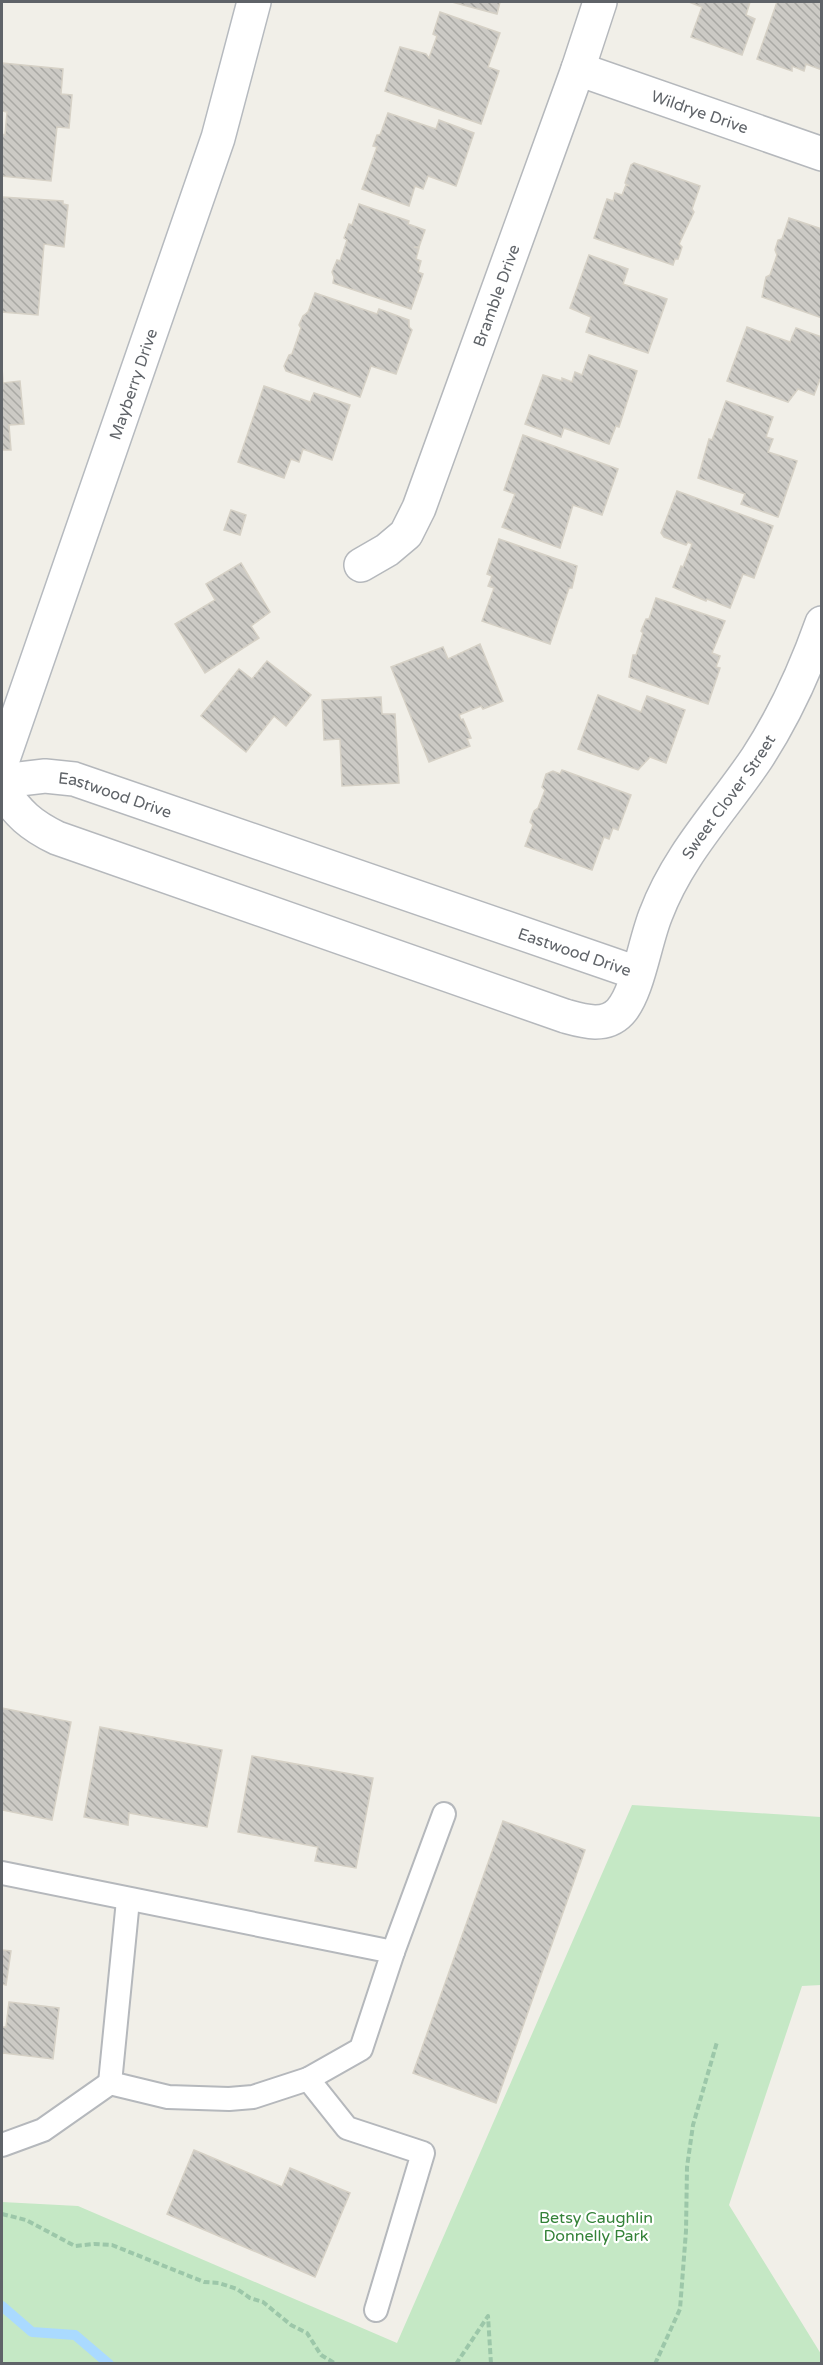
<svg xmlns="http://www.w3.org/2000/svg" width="823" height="2365" viewBox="0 0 823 2365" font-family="'Varela Round',sans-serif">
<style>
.green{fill:#c5e8c5}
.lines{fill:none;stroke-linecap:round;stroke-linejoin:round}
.stream{stroke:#aadaff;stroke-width:10}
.building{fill:url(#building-back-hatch);stroke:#d6d1c6;stroke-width:1.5}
.service-casing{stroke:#b5b8bc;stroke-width:26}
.minor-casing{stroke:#b5b8bc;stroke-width:36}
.secondary-casing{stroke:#b6babf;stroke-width:36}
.path{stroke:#9cc7a9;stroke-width:4;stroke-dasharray:6 3;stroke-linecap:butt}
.service{stroke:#fff;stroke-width:22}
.minor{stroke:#fff;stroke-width:33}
.secondary{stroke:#fff;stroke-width:33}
.labels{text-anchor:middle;stroke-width:4.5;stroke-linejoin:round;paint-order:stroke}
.street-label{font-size:16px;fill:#5f6368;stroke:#fff}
.park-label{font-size:16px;fill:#348238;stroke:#fff}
</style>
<defs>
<pattern id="building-back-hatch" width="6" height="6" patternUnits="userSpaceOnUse" patternTransform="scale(1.5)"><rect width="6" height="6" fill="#cccac5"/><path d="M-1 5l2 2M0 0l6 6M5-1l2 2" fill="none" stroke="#a9a8a4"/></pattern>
</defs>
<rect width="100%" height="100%" fill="#f1efe8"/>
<polygon class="green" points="632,1805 821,1817 821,1985 802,1986 729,2205 821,2354 821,2363 2,2363 2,2202 78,2206 397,2343"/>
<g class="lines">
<polyline class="stream" points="2,2306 32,2332 75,2335 109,2364"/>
</g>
<g class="building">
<polygon points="452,2 500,2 497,14"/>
<polygon points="689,2 750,2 746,15 755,19 742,55 691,37 702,7"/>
<polygon points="777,2 822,2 822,70 806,64 804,71 792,66 792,71 757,59"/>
<polygon points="440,12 500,33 488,67 499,71 481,124 385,91 400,47 426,54 429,58 437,36 433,34"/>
<polygon points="2,63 63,69 61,94 72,95 69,128 57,127 51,181 2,176 2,134 5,135 7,112 2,111"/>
<polygon points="388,113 436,129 439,120 474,133 456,186 428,176 423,189 415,186 409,206 362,189 377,147 373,146 377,135 380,135"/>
<polygon points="634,163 700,186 692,209 694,212 679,244 682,247 678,259 675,259 673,265 594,238 607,199 613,201 615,193 622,195 626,185 629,186 625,183 631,165"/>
<polygon points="2,197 63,201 63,204 68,205 64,247 44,244 38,315 2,312"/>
<polygon points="359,204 409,221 408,224 425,230 419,247 414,247 419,248 416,259 421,261 418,272 423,274 411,309 333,283 334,277 332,272 337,260 340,261 347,240 344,238 349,224 352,225"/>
<polygon points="789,218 822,229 822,318 762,297 766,277 770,275 777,255 775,250 778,240 782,239"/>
<polygon points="589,255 628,269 623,284 667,299 648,353 586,332 591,317 570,308"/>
<polygon points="315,293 377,314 379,309 409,320 409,327 412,330 396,374 371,366 360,397 286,371 284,366 289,355 292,354 301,328 299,325 303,316 308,312"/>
<polygon points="747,327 790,342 796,328 822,337 822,374 814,395 798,389 788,402 727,381"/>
<polygon points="589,355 637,371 619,427 616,426 609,444 564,428 561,437 525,424 543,375 562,381 562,378 572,382 575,372 582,375"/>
<polygon points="2,367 3,383 20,381 24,424 9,425 11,450 2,450"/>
<polygon points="264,386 310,402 314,393 350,405 332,460 303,449 299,462 291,459 284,478 238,462"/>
<polygon points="726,401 773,417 766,437 773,439 768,452 797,461 778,517 741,504 745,494 698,478 709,439 712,440"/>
<polygon points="523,435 618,469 602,515 573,505 560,548 502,527 515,494 504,490"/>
<polygon points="677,491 773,526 754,578 743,574 730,608 707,599 706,601 673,587 681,566 683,567 692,544 688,542 686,545 664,537 661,533"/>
<polygon points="231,510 246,515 240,535 224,530"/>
<polygon points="499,539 577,566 572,588 569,588 550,644 482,621 494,588 488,586 492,576 487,574"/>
<polygon points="241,563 270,612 251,626 259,638 205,673 175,624 215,600 206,584"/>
<polygon points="656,598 725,621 712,653 720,656 716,667 720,668 708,704 629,677 633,655 636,655 643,633 641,631 646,619 649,619"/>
<polygon points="480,644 503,701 483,709 481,706 459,715 461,720 463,719 471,738 467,739 470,746 429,762 391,667 443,647 448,659"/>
<polygon points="267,661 311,695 286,726 274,716 246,752 201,716 239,669 252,679"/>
<polygon points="598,695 641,712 647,696 685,710 666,763 650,757 638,770 578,749"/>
<polygon points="381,697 382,714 395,714 399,783 342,786 340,739 324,740 322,700"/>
<polygon points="562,770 631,795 618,830 613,828 609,839 604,837 592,870 525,846 533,825 530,822 534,811 538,808 545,790 542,787 546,774 553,771 560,774"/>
<polygon points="2,1708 71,1722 52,1820 2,1810"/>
<polygon points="100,1727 222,1750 207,1827 129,1813 128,1825 84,1817"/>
<polygon points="252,1756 373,1778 356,1868 315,1861 318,1847 238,1832"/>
<polygon points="503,1821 585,1850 496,2103 413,2073"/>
<polygon points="2,1950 11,1951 6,1985 2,1984"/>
<polygon points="9,2002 59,2008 53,2059 3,2053 2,2055 2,2027 6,2027"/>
<polygon points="194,2150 282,2187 290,2168 350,2193 315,2277 167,2214"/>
</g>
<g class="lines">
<g class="service-casing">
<g id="service">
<polyline points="2,1873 393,1952 361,2049 308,2079 253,2097 229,2099 168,2097 110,2083 43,2130 2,2145"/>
<polyline points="393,1952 444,1814"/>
<polyline points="308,2079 347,2128 423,2153 376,2310"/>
<polyline points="110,2083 128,1900"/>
</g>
</g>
<g class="minor-casing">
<g id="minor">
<path id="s1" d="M578 69 822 154"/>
<path id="s2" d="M361 565 387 550 406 534 419 508 578 69 600 2"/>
<path id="s3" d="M2 781 45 776 74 779 637 973"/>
<path id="s4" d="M2 790C19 814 30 825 57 838L565 1016C583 1021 605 1028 620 1012 638 993 645 940 656 914 678 855 722 810 757 758 785 715 805 671 822 623"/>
</g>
</g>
<g class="secondary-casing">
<g id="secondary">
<path id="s5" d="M2 762 218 138 254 2"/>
</g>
</g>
<g class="path">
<polyline points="2,2214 26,2220 75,2246 94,2244 112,2245 204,2282 219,2283 237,2289 250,2298 263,2302 291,2325 307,2333 321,2355 336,2364"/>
<polyline points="456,2364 488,2316 491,2364"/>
<polyline points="655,2364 680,2309 686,2231 687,2167 693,2125 717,2042"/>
</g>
<use href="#service" class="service"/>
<use href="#minor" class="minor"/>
<use href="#secondary" class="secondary"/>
</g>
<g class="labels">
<g class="street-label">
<text dy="6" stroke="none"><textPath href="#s1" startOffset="129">Wildrye Drive</textPath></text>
<text dy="6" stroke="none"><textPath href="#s2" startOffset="310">Bramble Drive</textPath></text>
<text dy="6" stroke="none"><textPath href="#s5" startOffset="400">Mayberry Drive</textPath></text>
<text dy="6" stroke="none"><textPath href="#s3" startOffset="116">Eastwood Drive</textPath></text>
<text dy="6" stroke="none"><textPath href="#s4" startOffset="914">Sweet Clover Street</textPath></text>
<text dy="6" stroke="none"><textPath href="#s3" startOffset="602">Eastwood Drive</textPath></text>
</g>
<g class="park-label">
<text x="596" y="2223">Betsy Caughlin<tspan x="596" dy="18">Donnelly Park</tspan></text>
</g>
</g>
<rect width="823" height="2365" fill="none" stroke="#5f6368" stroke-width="6"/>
</svg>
